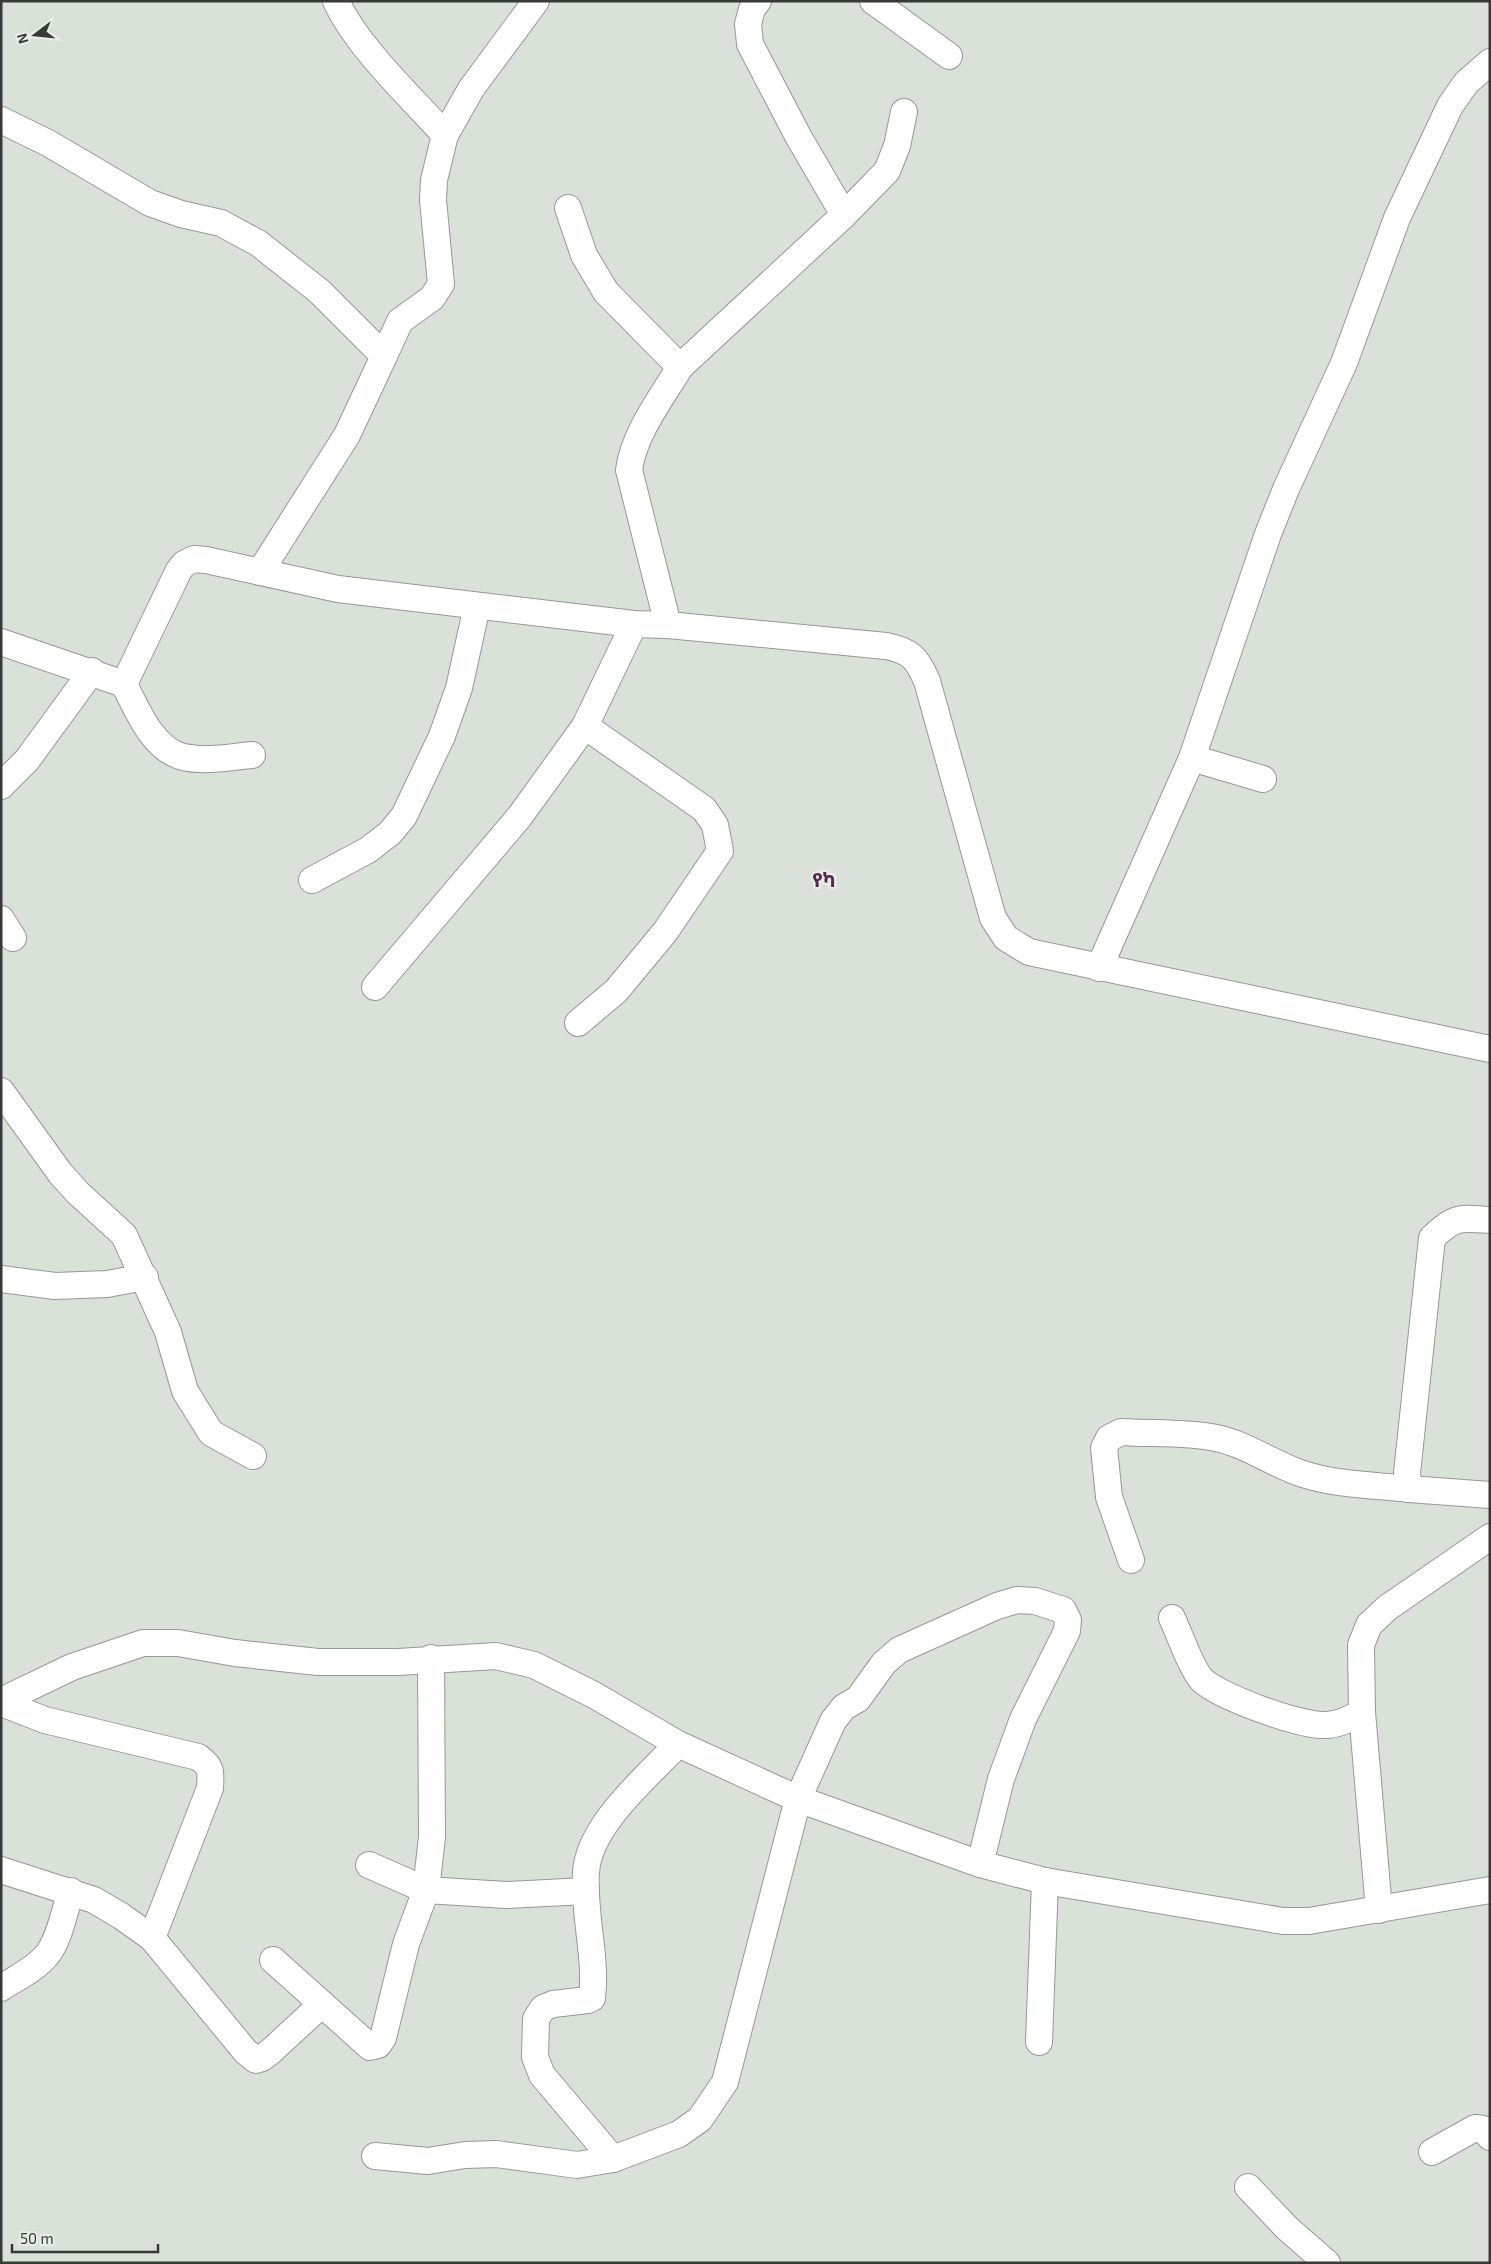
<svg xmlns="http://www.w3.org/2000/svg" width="1491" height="2264" viewBox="0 0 1491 2264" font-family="'Exo 2','Noto Sans Ethiopic',sans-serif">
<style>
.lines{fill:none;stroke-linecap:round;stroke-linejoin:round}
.minor-casing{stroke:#939a93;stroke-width:28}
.minor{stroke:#fff;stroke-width:26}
.labels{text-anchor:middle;stroke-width:5;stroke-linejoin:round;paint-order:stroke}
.district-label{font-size:20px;font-weight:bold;fill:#5a2553;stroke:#e6eee6}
</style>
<rect width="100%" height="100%" fill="#d9e1d9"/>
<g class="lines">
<g class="minor-casing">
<g id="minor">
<path d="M336 1C357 47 411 97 445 135"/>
<polyline points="873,1 949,56"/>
<polyline points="1,120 48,143 150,203 181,214 221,223 258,243 319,291 384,356 347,435 260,572"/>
<path d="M568 208 584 255 606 292 680 367C661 399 634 433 629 470L668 625"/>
<polyline points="844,215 887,171 897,146 904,112"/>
<polyline points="384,356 400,321 432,298 441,284 433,200 434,180 445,135 471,89 536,1"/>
<polyline points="680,367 844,215 798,136 750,44 748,24 752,9 758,1"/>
<path d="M1 642 124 684 179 570 184 564 194 559 206 560 338 589 634 624 668 625 886 646C911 651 917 658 927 681L993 918 1006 938 1029 952 1490 1049"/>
<path d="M124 684C137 709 152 749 183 757 205 762 230 757 252 755"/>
<polyline points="1192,758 1263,779"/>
<polyline points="1,786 27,760 92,671"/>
<polyline points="312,880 368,850 390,833 404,816 442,736 459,688 477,606"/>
<polyline points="1,919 13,938"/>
<polyline points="1099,968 1192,758 1268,534 1286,489 1344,363 1397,218 1450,106 1466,83 1490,62"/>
<polyline points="375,987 520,816 585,726"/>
<polyline points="578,1023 616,991 665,932 720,851 715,825 704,809 585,726 634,624"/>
<polyline points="1,1091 60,1173 78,1193 124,1235 168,1332 185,1391 211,1433 253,1456"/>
<path d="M1490 1220C1459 1218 1455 1216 1432 1238L1407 1473 1409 1489 1490 1495"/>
<polyline points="1,1279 55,1286 107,1284 145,1277"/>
<path d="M1131 1560 1109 1497 1104 1448 1109 1438 1121 1432C1150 1434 1188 1432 1216 1438 1246 1444 1271 1463 1300 1473 1334 1485 1374 1485 1409 1489"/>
<path d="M1172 1618C1179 1633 1192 1670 1202 1680 1220 1697 1302 1727 1327 1725 1341 1724 1351 1719 1362 1712"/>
<polyline points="1,1701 72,1667 143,1643 178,1643 235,1653 318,1662 398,1662 496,1656 534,1665 594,1695 678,1744 798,1799 980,1864 1045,1881 1283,1921 1309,1921 1490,1890"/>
<path d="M1 1703 45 1720 198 1757C212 1767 211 1771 210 1788L152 1938"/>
<polyline points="369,1865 426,1890 432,1837 431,1658"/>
<polyline points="1,1870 94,1900 121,1916 152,1938 246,2052 256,2060 262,2058 270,2052 322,2004"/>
<polyline points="1379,1910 1362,1712 1361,1645 1369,1625 1387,1608 1490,1537"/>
<polyline points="273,1960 370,2047 378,2045 383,2038 406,1944 426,1890 506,1895 586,1891"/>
<path d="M1 1988C16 1978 34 1970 46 1956 59 1942 65 1909 71 1891"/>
<polyline points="1039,2042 1045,1881"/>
<polyline points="1432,2152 1475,2128 1483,2129 1490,2137"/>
<polyline points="375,2156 428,2161 465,2155 496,2154 577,2165 613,2159 679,2134 700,2119 725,2082 798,1799 833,1721 844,1707 858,1699 884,1663 899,1650 997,1606 1017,1600 1035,1601 1063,1610 1068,1620 1067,1631 1023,1719 1001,1779 980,1864"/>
<path d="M613 2159 542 2075 535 2057 536 2019 543 2008 553 2004 588 2000 592 1998C597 1956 583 1914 586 1872 589 1825 647 1777 678 1744"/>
<polyline points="1248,2187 1287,2228 1327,2263"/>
</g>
</g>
<use href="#minor" class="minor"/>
</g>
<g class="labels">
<g class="district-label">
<text x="824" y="887">የካ</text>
</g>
</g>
<rect width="1491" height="2264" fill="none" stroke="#373a37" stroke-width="5"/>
<g transform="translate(35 35) rotate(254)" stroke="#e6eee6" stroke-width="4" paint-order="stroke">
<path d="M0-4L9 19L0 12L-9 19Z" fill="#373a37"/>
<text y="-8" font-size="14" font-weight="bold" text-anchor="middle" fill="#373a37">N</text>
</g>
<path d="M12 2244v8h146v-8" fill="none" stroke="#373a37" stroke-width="2.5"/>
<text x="20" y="2244" font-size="15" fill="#373a37" stroke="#e6eee6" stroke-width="4" paint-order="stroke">50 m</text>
</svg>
